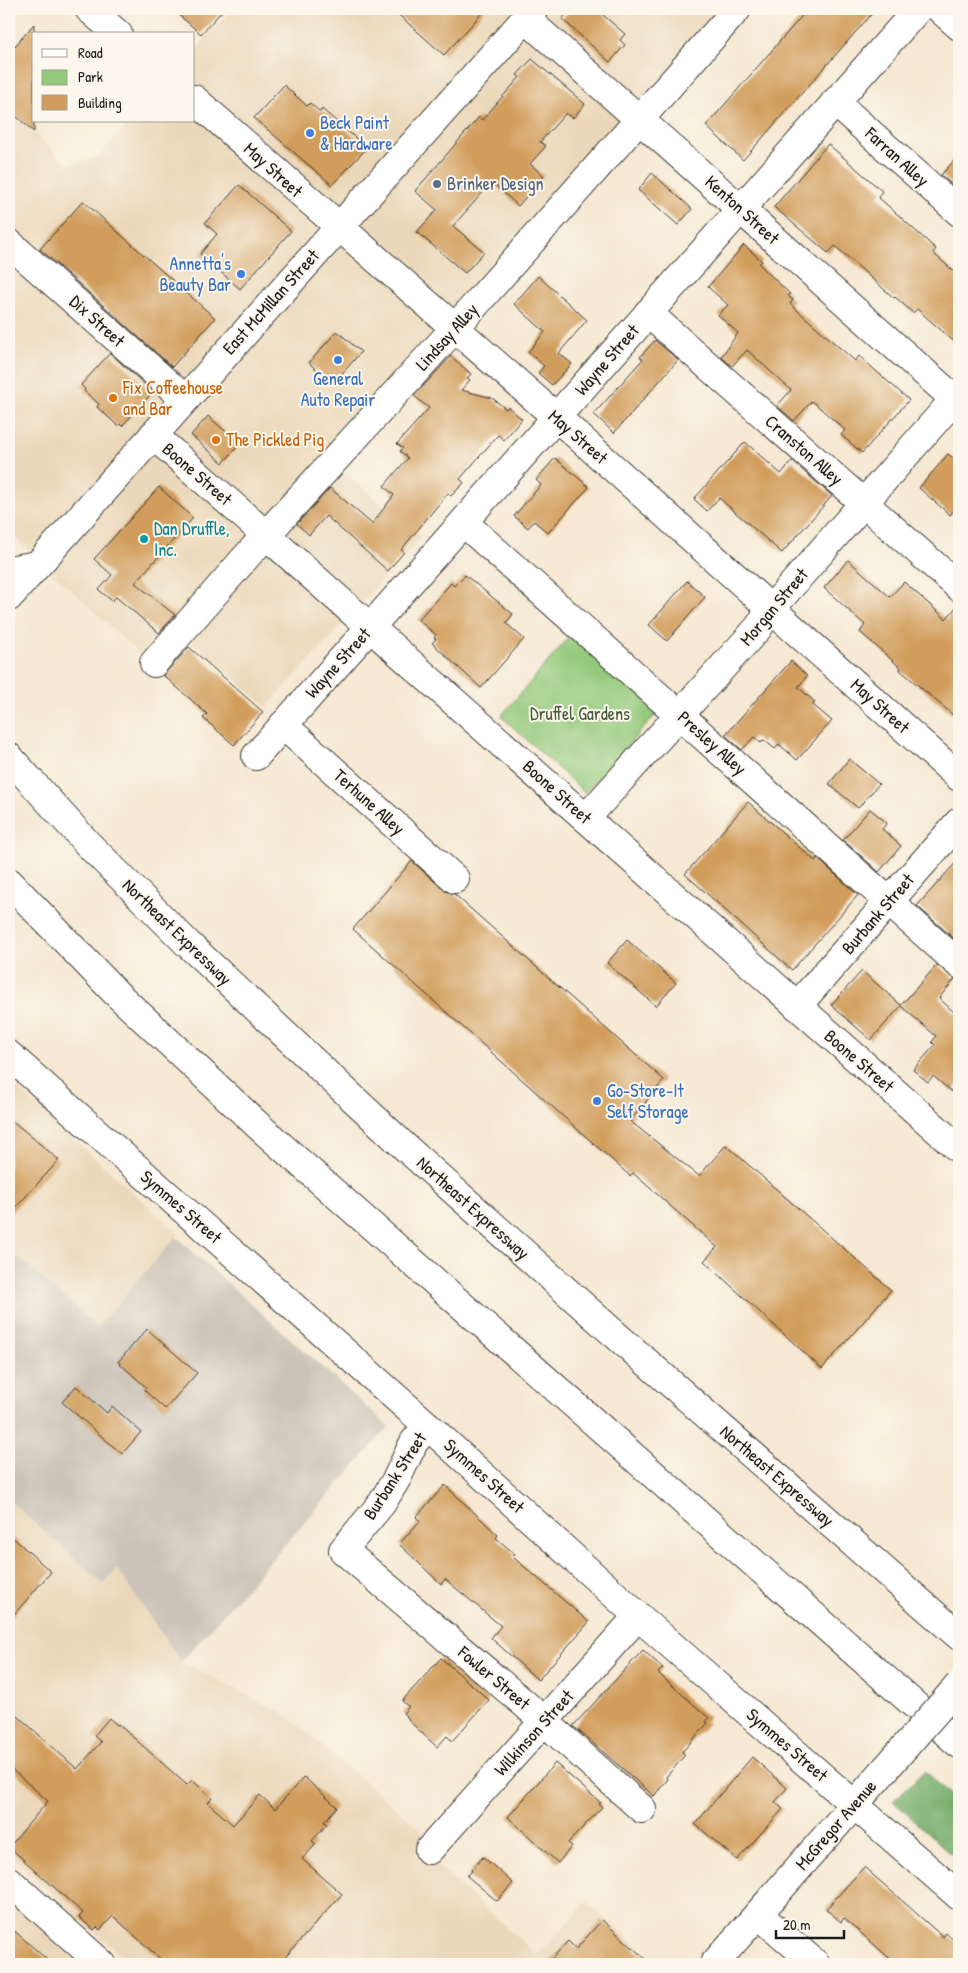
<svg xmlns="http://www.w3.org/2000/svg" width="968" height="1973" viewBox="0 0 968 1973" font-family="'Patrick Hand',sans-serif">
<style>
.built{fill:#ebd8ba}
.industrial{fill:#cbc3b8}
.green{fill:#93c97a;stroke:#58724b}
.forest{fill:#76ad6a;stroke:#496443}
.building{fill:#d19d5c}
.lines{fill:none;stroke-linecap:round;stroke-linejoin:round}
.minor-casing{stroke:#3d3b37;stroke-width:30}
.major-casing{stroke:#3d3b37;stroke-width:30}
.highway-casing{stroke:#3d3b37;stroke-width:30}
.minor{stroke:#fff;stroke-width:28}
.major{stroke:#fff;stroke-width:28}
.highway{stroke:#fff;stroke-width:28}
.minor-bridge-casing{stroke:#3d3b37;stroke-width:30;stroke-linecap:butt}
.minor-bridge{stroke:#fff;stroke-width:28}
.shop-dot{fill:#3f7fe0;stroke:#fbf7ec;stroke-width:2}
.service-dot{fill:#5c6f8a;stroke:#fbf7ec;stroke-width:2}
.food-dot{fill:#e8710a;stroke:#fbf7ec;stroke-width:2}
.culture-dot{fill:#0f9aa8;stroke:#fbf7ec;stroke-width:2}
.labels{text-anchor:middle;stroke-width:4;stroke-linejoin:round;paint-order:stroke}
.shop-label{font-size:18px;fill:#366cbe;stroke:#fbf7ec;text-anchor:start}
.street-label{font-size:18px;fill:#1c1c1c;stroke:#fbf7ec}
.service-label{font-size:18px;fill:#4e5e75;stroke:#fbf7ec;text-anchor:start}
.food-label{font-size:18px;fill:#c56008;stroke:#fbf7ec;text-anchor:start}
.culture-label{font-size:18px;fill:#0d838f;stroke:#fbf7ec;text-anchor:start}
.park-label{font-size:18px;fill:#46593d;stroke:#fbf7ec}
</style>
<rect width="100%" height="100%" fill="#fbf7ec"/>
<filter id="ink" filterUnits="userSpaceOnUse"><feTurbulence type="fractalNoise" baseFrequency=".02" numOctaves="2"/><feDisplacementMap in="SourceGraphic" scale="10" xChannelSelector="R" yChannelSelector="G"/><feConvolveMatrix kernelMatrix="1 2 1 2 8 2 1 2 1" color-interpolation-filters="sRGB"/></filter>
<filter id="wash" filterUnits="userSpaceOnUse"><feTurbulence type="fractalNoise" baseFrequency=".0096" numOctaves="4" result="noise"/><feDisplacementMap in="SourceGraphic" scale="20" xChannelSelector="R" yChannelSelector="G"/><feGaussianBlur stdDeviation="1.12" result="paint"/><feColorMatrix in="noise" values="0 0 0 0 0 0 0 0 0 0 0 0 0 0 0 0 0 1.4 0 .05"/><feComposite in="paint" operator="in"/></filter>
<g filter="url(#wash)">
<rect width="100%" height="100%" fill="#f6e8d2"/>
<g class="built">
<polygon points="232,9 728,9 327,458 421,537 267,707 188,638 158,671 9,532 9,111 69,165 98,157 130,121 194,121 194,52"/>
<polygon points="9,1081 179,1234 97,1327 10,1250 9,1251"/>
<polygon points="9,1500 103,1584 117,1569 181,1662 285,1714 448,1853 437,1865 537,1955 587,1902 658,1964 130,1964 9,1854"/>
<polygon points="9,1901 80,1964 9,1964"/>
</g>
<polygon class="industrial" points="176,1237 389,1427 181,1662 117,1569 103,1584 9,1500 9,1251 10,1250 97,1327"/>
<polygon class="green" points="571,635 659,711 585,793 501,716"/>
<polygon class="forest" points="925,1771 959,1803 959,1861 893,1801"/>
<g id="blocks">
<g class="building">
<polygon points="172,9 224,9 201,34"/>
<polygon points="392,9 486,9 444,55"/>
<polygon points="571,9 596,9 625,34 620,40 625,45 610,62 562,19"/>
<polygon points="808,9 876,9 743,160 706,126"/>
<polygon points="34,24 34,132 9,110 9,53"/>
<polygon points="532,59 585,104 573,118 566,113 540,142 546,146 530,164 544,176 518,206 492,182 453,226 484,252 465,273 417,232 437,210 415,191 479,117 482,120 520,77 517,75"/>
<polygon points="284,85 307,106 310,103 320,112 322,109 367,148 332,185 254,118"/>
<polygon points="828,144 882,191 878,197 936,249 933,253 959,276 959,346 917,309 913,313 895,297 894,298 835,246 828,253 774,207"/>
<polygon points="959,155 959,191 941,175"/>
<polygon points="652,173 692,209 678,225 638,190"/>
<polygon points="239,185 291,231 240,289 200,254 217,234 205,223"/>
<polygon points="83,201 215,318 172,367 40,249"/>
<polygon points="744,245 762,261 759,264 790,294 788,296 793,300 790,304 855,361 859,356 909,400 862,453 841,435 845,430 812,401 794,421 777,406 791,390 747,350 732,366 721,357 738,333 718,315 728,305 708,287"/>
<polygon points="538,276 587,320 559,353 572,364 552,385 538,373 544,366 528,352 545,332 514,304"/>
<polygon points="337,331 361,352 333,384 309,363"/>
<polygon points="655,340 678,360 614,433 594,414 643,359 640,357"/>
<polygon points="110,353 153,392 122,426 120,424 118,426 97,407 99,404 84,391 85,389 81,385"/>
<polygon points="451,356 471,374 467,378 470,380 461,390 492,398 506,409 508,407 522,419 504,440 498,435 460,479 464,483 451,496 448,493 401,550 404,552 388,571 326,516 309,535 297,524 330,488 372,524 394,495 384,486 408,458 400,451 403,448 397,444 429,408 414,396"/>
<polygon points="208,416 240,444 223,463 191,435"/>
<polygon points="745,442 781,474 792,461 832,496 782,553 719,498 707,511 694,499"/>
<polygon points="948,454 959,463 959,505 950,515 919,488"/>
<polygon points="555,458 589,487 548,533 534,521 528,528 514,516 541,485 536,480"/>
<polygon points="159,487 193,518 135,583 175,615 159,633 116,597 112,601 99,590 112,575 94,559"/>
<polygon points="848,560 890,597 904,582 946,619 959,604 959,720 900,670 901,668 860,632 865,625 824,588"/>
<polygon points="465,575 513,614 506,623 524,639 481,688 432,643 436,639 434,638 436,635 418,620 451,583 454,586"/>
<polygon points="687,581 705,597 667,641 649,625"/>
<polygon points="189,647 263,712 234,745 203,718 207,714 163,675"/>
<polygon points="791,661 807,676 798,687 815,702 813,705 832,721 797,760 779,744 775,749 764,740 761,743 754,737 742,750 725,735"/>
<polygon points="849,759 879,784 858,808 829,784"/>
<polygon points="748,802 815,861 817,858 858,895 792,970 685,874"/>
<polygon points="870,809 887,823 882,829 901,846 879,872 843,840"/>
<polygon points="959,859 959,943 917,906"/>
<polygon points="412,861 445,891 454,894 664,1080 630,1121 699,1176 726,1145 891,1290 822,1369 704,1261 717,1247 633,1173 630,1176 353,929"/>
<polygon points="627,940 676,983 656,1006 607,963"/>
<polygon points="937,965 955,979 939,998 959,1017 959,1083 952,1092 933,1076 928,1082 913,1070 935,1045 932,1042 936,1036 901,1006 871,1040 831,1005 862,971 901,1005"/>
<polygon points="9,1118 59,1160 9,1215"/>
<polygon points="147,1329 197,1373 165,1409 144,1390 146,1387 118,1362"/>
<polygon points="76,1386 107,1413 112,1406 141,1432 122,1454 62,1402"/>
<polygon points="445,1485 498,1535 496,1538 515,1554 513,1557 589,1622 538,1680 491,1638 501,1626 445,1579 441,1584 399,1544 420,1521 416,1517"/>
<polygon points="9,1534 51,1572 9,1620"/>
<polygon points="643,1650 663,1668 658,1673 709,1718 706,1722 708,1723 682,1752 685,1755 666,1777 668,1779 654,1796 573,1726"/>
<polygon points="441,1658 489,1700 452,1741 447,1736 437,1747 408,1720 409,1719 403,1713 409,1707 402,1701"/>
<polygon points="9,1708 77,1769 101,1742 94,1736 109,1718 117,1725 118,1724 187,1785 192,1780 212,1798 208,1803 233,1825 260,1795 275,1809 304,1777 337,1807 324,1822 327,1824 312,1841 316,1844 302,1859 342,1894 279,1964 166,1964 113,1916 100,1930 97,1927 94,1930 79,1917 83,1913 9,1847 48,1801 9,1767"/>
<polygon points="752,1757 787,1788 775,1802 783,1809 737,1860 695,1824"/>
<polygon points="555,1763 601,1803 599,1804 602,1807 568,1843 572,1846 558,1863 508,1817"/>
<polygon points="483,1857 513,1883 497,1901 467,1876 472,1871 471,1870"/>
<polygon points="864,1867 943,1937 946,1933 959,1945 959,1964 896,1964 844,1918 841,1922 826,1909"/>
<polygon points="602,1920 651,1964 547,1964 568,1941 576,1949"/>
<polygon points="9,1926 52,1964 9,1964"/>
</g>
</g>
</g>
<g filter="url(#ink)">
<use href="#blocks" fill-opacity="0" stroke="#3d3b37" stroke-width="1"/>
<g class="lines">
<g class="minor-casing">
<g id="minor">
<polyline points="89,9 118,34"/>
<polyline points="940,9 959,26"/>
<polyline points="525,18 959,403"/>
<polyline points="194,99 571,430 959,777"/>
<polyline points="835,102 959,212"/>
<polyline points="9,243 185,399"/>
<polyline points="648,313 959,587"/>
<polyline points="153,435 959,1149"/>
<polyline points="464,523 959,964"/>
<polyline points="154,663 246,557 454,329 737,9"/>
<polyline points="283,725 455,879"/>
<polyline points="256,756 918,9"/>
<polyline points="586,818 758,628 771,609 959,394"/>
<polyline points="797,1006 959,822"/>
<polyline points="9,1055 428,1426 638,1616 959,1896"/>
<polyline points="428,1426 414,1442 397,1478 382,1503 343,1550 526,1705 642,1809"/>
<polyline points="429,1850 638,1616"/>
<polyline points="9,1881 102,1964"/>
<polyline points="758,1914 816,1964"/>
<polyline points="714,1964 882,1773"/>
</g>
</g>
<g class="major-casing">
<polyline id="major" points="9,597 534,9"/>
</g>
<g class="highway-casing">
<g id="highway">
<polyline points="9,570 37,565"/>
<polyline points="9,757 87,843 188,944 405,1147 610,1330 959,1636"/>
<polyline points="9,882 116,993 263,1130 959,1744"/>
</g>
</g>
<use href="#minor" class="minor"/>
<use href="#major" class="major"/>
<use href="#highway" class="highway"/>
<g class="minor-bridge-casing">
<polyline id="minor-bridge" points="882,1773 959,1685"/>
</g>
<use href="#minor-bridge" class="minor-bridge"/>
</g>
</g>
<g class="shop-dot">
<circle cx="310" cy="133" r="5"/>
<circle cx="241" cy="274" r="5"/>
<circle cx="338" cy="360" r="5"/>
<circle cx="597" cy="1101" r="5"/>
</g>
<circle class="service-dot" cx="437" cy="184" r="5"/>
<g class="food-dot">
<circle cx="113" cy="398" r="5"/>
<circle cx="216" cy="440" r="5"/>
</g>
<circle class="culture-dot" cx="144" cy="539" r="5"/>
<g class="labels">
<g class="shop-label">
<text x="320" y="129">Beck Paint<tspan x="320" dy="21">&amp; Hardware</tspan></text>
<text x="231" y="270" text-anchor="end">Annetta's<tspan x="231" dy="21">Beauty Bar</tspan></text>
<text x="338" y="385" text-anchor="middle">General<tspan x="338" dy="21">Auto Repair</tspan></text>
<text x="607" y="1097">Go-Store-It<tspan x="607" dy="21">Self Storage</tspan></text>
</g>
<g class="street-label">
<text transform="translate(897 157) rotate(42)" y="6">Farran Alley</text>
<text transform="translate(273 170) rotate(42)" y="6">May Street</text>
<text transform="translate(742 210) rotate(42)" y="6">Kenton Street</text>
<text transform="translate(271 302) rotate(-48)" y="6">East McMillan Street</text>
<text transform="translate(97 321) rotate(42)" y="6">Dix Street</text>
<text transform="translate(447 337) rotate(-48)" y="6">Lindsay Alley</text>
<text transform="translate(607 360) rotate(-49)" y="6">Wayne Street</text>
<text transform="translate(578 437) rotate(41)" y="6">May Street</text>
<text transform="translate(804 450) rotate(41)" y="6">Cranston Alley</text>
<text transform="translate(197 474) rotate(41)" y="6">Boone Street</text>
<text transform="translate(774 607) rotate(-50)" y="6">Morgan Street</text>
<text transform="translate(338 663) rotate(-48)" y="6">Wayne Street</text>
<text transform="translate(880 706) rotate(42)" y="6">May Street</text>
<text transform="translate(712 743) rotate(42)" y="6">Presley Alley</text>
<text transform="translate(557 792) rotate(42)" y="6">Boone Street</text>
<text transform="translate(369 802) rotate(42)" y="6">Terhune Alley</text>
<text transform="translate(878 914) rotate(-49)" y="6">Burbank Street</text>
<text transform="translate(177 932) rotate(44)" y="6">Northeast Expressway</text>
<text transform="translate(859 1061) rotate(41)" y="6">Boone Street</text>
<text transform="translate(181 1207) rotate(41)" y="6">Symmes Street</text>
<text transform="translate(473 1208) rotate(42)" y="6">Northeast Expressway</text>
<text transform="translate(395 1476) rotate(-57)" y="6">Burbank Street</text>
<text transform="translate(484 1476) rotate(42)" y="6">Symmes Street</text>
<text transform="translate(777 1476) rotate(41)" y="6">Northeast Expressway</text>
<text transform="translate(494 1678) rotate(40)" y="6">Fowler Street</text>
<text transform="translate(534 1733) rotate(-48)" y="6">Wilkinson Street</text>
<text transform="translate(787 1745) rotate(41)" y="6">Symmes Street</text>
<text transform="translate(836 1825) rotate(-49)" y="6">McGregor Avenue</text>
</g>
<g class="service-label">
<text x="447" y="190">Brinker Design</text>
</g>
<g class="food-label">
<text x="123" y="394">Fix Coffeehouse<tspan x="123" dy="21">and Bar</tspan></text>
<text x="226" y="446">The Pickled Pig</text>
</g>
<g class="culture-label">
<text x="154" y="535">Dan Druffle,<tspan x="154" dy="21">Inc.</tspan></text>
</g>
<g class="park-label">
<text x="580" y="720">Druffel Gardens</text>
</g>
</g>
<rect width="968" height="1973" fill="none" stroke="#fbf7ec" stroke-width="30"/>
<rect x="32" y="32" width="162" height="90" fill="#fbf7ec" stroke="#a29f99"/>
<rect x="42" y="49" width="25" height="8" fill="#ffffff" stroke="#a29f99"/>
<text x="78" y="58" font-size="15" fill="#1c1c1c">Road</text>
<rect x="42" y="70" width="25" height="15" fill="#93c97a" stroke="#a29f99"/>
<text x="78" y="82" font-size="15" fill="#1c1c1c">Park</text>
<rect x="42" y="95" width="25" height="15" fill="#d19d5c" stroke="#a29f99"/>
<text x="78" y="108" font-size="15" fill="#1c1c1c">Building</text>
<path d="M776 1930v8h68v-8" fill="none" stroke="#1c1c1c" stroke-width="2.5"/>
<text x="783" y="1930" font-size="15" fill="#1c1c1c" stroke="#fbf7ec" stroke-width="4" paint-order="stroke">20 m</text>
</svg>
